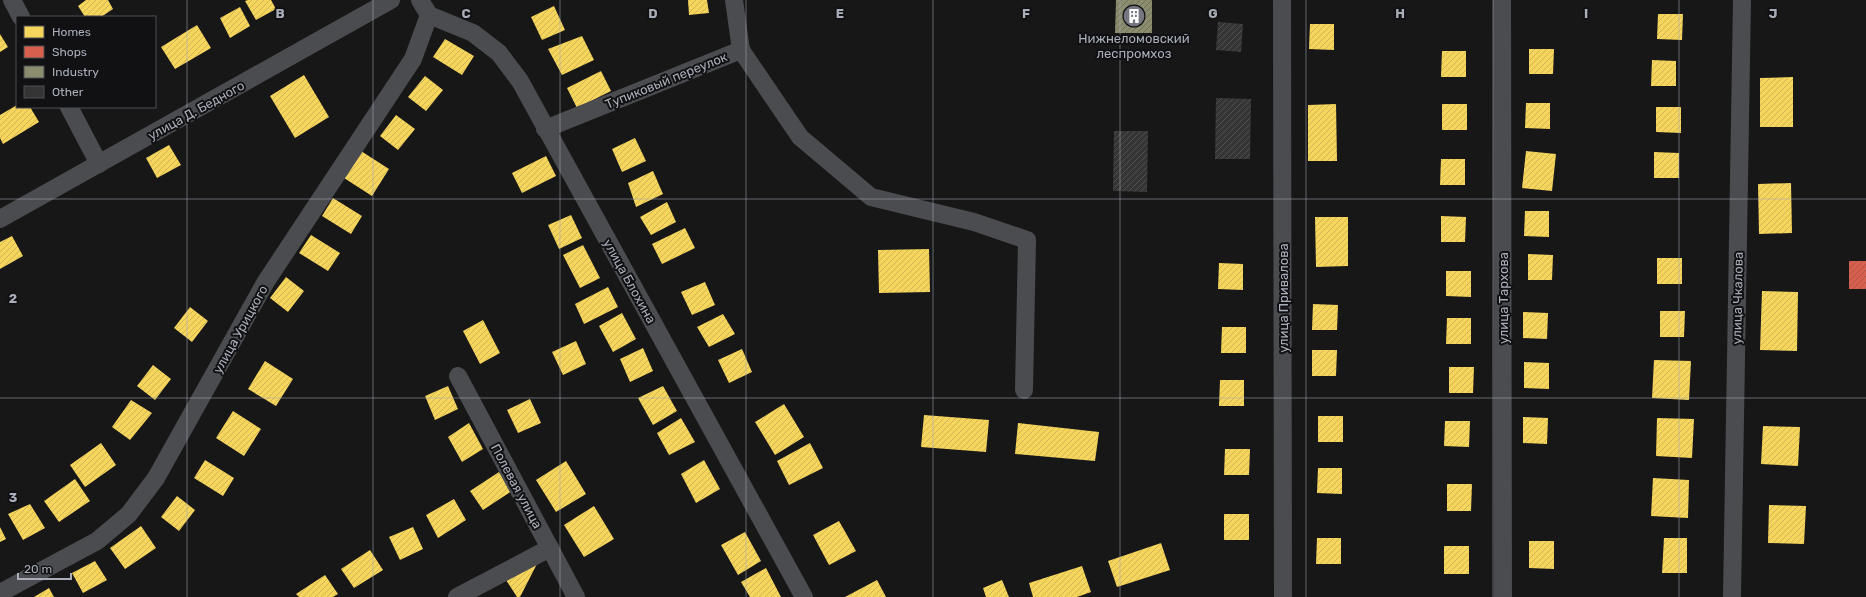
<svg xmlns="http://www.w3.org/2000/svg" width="1866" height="597" viewBox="0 0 1866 597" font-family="Rubik,sans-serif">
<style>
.homes{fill:url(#homes-hatch)}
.shops{fill:url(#shops-hatch)}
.industry{fill:url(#industry-hatch)}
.building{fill:url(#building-hatch)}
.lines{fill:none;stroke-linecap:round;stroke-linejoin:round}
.street{stroke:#4b4c50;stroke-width:18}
.grid{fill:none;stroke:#a8adb8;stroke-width:1;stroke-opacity:0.55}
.labels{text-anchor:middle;stroke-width:4;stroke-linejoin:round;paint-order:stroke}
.poi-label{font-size:13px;fill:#a8adb8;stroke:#111113}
.street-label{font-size:13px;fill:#a8adb8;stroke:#111113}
.grid-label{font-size:13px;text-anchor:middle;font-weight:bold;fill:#a8adb8;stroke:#111113;stroke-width:4;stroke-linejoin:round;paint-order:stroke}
</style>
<defs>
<pattern id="homes-hatch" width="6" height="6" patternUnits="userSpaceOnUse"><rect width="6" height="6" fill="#f6d55c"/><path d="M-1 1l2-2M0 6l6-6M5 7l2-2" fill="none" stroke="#cfb555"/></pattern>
<pattern id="shops-hatch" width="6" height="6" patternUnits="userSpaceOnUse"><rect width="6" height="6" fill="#d6604d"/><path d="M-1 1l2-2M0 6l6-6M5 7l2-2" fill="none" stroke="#ad5548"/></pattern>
<pattern id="industry-hatch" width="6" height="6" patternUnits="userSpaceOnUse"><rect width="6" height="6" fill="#8c8c6e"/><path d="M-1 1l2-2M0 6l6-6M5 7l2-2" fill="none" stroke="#71725e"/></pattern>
<pattern id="building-hatch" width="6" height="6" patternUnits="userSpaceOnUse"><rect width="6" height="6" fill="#353536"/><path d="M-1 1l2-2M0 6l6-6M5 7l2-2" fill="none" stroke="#4f5051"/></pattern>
</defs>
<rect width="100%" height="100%" fill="#171717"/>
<g class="homes">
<polygon points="86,0 108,0 113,9 101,17 85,17 78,6"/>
<polygon points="248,0 271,0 276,9 256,20 245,1"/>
<polygon points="688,0 707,0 709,13 689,15"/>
<polygon points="554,6 565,30 542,40 531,17"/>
<polygon points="240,7 250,26 230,38 220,18"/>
<polygon points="1658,14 1683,14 1682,40 1657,39"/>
<polygon points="1310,24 1334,24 1334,50 1309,49"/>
<polygon points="197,25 211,48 175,69 161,47"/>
<polygon points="0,34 8,47 0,52"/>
<polygon points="582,36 594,60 562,75 548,49"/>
<polygon points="445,39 474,56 462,75 433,57"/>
<polygon points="1529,49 1554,49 1553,74 1529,74"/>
<polygon points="1442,51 1466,51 1466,77 1441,77"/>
<polygon points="1652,60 1676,61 1676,86 1651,86"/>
<polygon points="601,71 611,91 577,108 567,88"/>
<polygon points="304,75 329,117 295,138 270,96"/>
<polygon points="425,76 443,90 426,111 408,97"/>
<polygon points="1793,77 1793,127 1760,127 1760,78"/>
<polygon points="1526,103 1550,103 1550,129 1525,128"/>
<polygon points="1336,104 1337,161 1308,161 1308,105"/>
<rect x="1442" y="104" width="25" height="26"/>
<polygon points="17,105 17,107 30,107 39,122 3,144 0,138 0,115"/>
<polygon points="1656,107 1681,107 1681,133 1656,132"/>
<polygon points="396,115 415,129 398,150 380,136"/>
<polygon points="635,138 646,161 622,172 612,149"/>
<polygon points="169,145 181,165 157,178 146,158"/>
<polygon points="361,151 389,169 372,196 344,178"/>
<polygon points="1526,151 1556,154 1552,191 1522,188"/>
<polygon points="1654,152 1679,153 1679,178 1654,178"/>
<polygon points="546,156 556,176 522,193 512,173"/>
<polygon points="1441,159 1465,159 1465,185 1440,185"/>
<polygon points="653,171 663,194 636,207 628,183"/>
<polygon points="1791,183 1792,233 1759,234 1758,184"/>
<polygon points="333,198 362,216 351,234 322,216"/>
<polygon points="667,202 676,222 651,235 640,217"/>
<polygon points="1525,211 1549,211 1549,237 1524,236"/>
<polygon points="571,215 582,238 559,249 548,225"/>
<polygon points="1441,216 1466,217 1465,242 1441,242"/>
<polygon points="1315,217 1348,217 1348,266 1316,267"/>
<polygon points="685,228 695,248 662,264 652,244"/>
<polygon points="311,235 340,253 328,271 299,253"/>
<polygon points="12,236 23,256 0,269 0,242"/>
<polygon points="583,245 600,278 580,288 563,255"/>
<polygon points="929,249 930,292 879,293 878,250"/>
<polygon points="1528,254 1553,255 1552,280 1528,280"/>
<rect x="1657" y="258" width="25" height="26"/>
<polygon points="1219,263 1243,264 1243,290 1218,289"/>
<polygon points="1446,271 1471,271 1471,297 1446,296"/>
<polygon points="286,277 304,291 288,312 270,298"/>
<polygon points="705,282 715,305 692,315 681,292"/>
<polygon points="608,287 618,307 584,324 575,304"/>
<polygon points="1762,291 1798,292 1797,351 1760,350"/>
<polygon points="1313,304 1338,305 1337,330 1312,330"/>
<polygon points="190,307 208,321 192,342 174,328"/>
<polygon points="1660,311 1685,311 1684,337 1660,337"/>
<polygon points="1523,312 1548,313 1547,339 1523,338"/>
<polygon points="622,313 636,339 613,352 599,326"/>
<polygon points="723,314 735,334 709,347 697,327"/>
<polygon points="1447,318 1471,318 1471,344 1446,344"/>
<polygon points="483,320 500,353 480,364 463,331"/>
<polygon points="1222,327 1246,327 1246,353 1221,353"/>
<polygon points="576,341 586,364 563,375 552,352"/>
<polygon points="643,348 653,371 630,382 620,359"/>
<polygon points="742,349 752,372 729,383 718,360"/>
<polygon points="1312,350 1337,350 1336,376 1312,376"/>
<polygon points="1654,360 1691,361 1689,400 1652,398"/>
<polygon points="265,361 293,379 276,406 248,389"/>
<polygon points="1524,362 1549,363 1549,389 1524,388"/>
<polygon points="153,365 171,379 155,400 137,386"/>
<polygon points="1449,367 1474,367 1473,393 1449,393"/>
<polygon points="1220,380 1244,380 1244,406 1219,406"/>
<polygon points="448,386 458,409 435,420 425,396"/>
<polygon points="663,386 677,411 653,425 638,398"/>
<polygon points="530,399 541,423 518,433 507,410"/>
<polygon points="131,400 152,413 130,440 112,427"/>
<polygon points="784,404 804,437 775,455 755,422"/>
<polygon points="233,411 261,429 244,456 216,438"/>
<polygon points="924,415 989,420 986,452 921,447"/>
<rect x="1318" y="416" width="25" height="26"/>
<polygon points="1523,417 1548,418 1547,444 1523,443"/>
<polygon points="681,418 695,442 669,455 657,433"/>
<polygon points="1657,418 1694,419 1692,458 1656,456"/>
<polygon points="1445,421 1470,421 1469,447 1444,446"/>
<polygon points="469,423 483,449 462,462 448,437"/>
<polygon points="1018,423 1099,432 1095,461 1015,454"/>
<polygon points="1763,426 1800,427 1798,466 1761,464"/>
<polygon points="101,443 116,465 85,487 70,465"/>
<polygon points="810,443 823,468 789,485 777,461"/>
<polygon points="1225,449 1250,449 1249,475 1224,475"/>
<polygon points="205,460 234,478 223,496 194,478"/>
<polygon points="704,460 720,489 696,503 681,474"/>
<polygon points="566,461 586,494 556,512 536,480"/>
<polygon points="1318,468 1342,468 1342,494 1317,493"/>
<polygon points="499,472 512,491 483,510 470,491"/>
<polygon points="1653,478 1689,480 1688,518 1651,516"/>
<polygon points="75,479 90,501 59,522 44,501"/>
<polygon points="1447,484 1472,484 1471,511 1447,511"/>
<polygon points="177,496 195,510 179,531 161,517"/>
<polygon points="454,499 466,520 438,538 426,515"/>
<polygon points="30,504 45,528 23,540 8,514"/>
<polygon points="1769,505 1806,506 1804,544 1768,543"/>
<polygon points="594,506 614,539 584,557 564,525"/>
<rect x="1224" y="514" width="25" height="26"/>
<polygon points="839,521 856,551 829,565 813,535"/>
<polygon points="141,526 156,548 125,569 110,548"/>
<polygon points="0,527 6,539 0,542"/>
<polygon points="413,527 423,549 400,560 389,537"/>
<polygon points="745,532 761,561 738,575 721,545"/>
<polygon points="1317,538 1341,538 1341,564 1316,564"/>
<polygon points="1664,538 1687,538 1687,573 1662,573"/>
<polygon points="1529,541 1554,541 1554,569 1529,568"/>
<polygon points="1161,543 1170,570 1117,587 1108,561"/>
<rect x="1444" y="546" width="25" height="28"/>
<polygon points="370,550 383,570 354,588 341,569"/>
<polygon points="539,560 520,597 517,597 506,580"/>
<polygon points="95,561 107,580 83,593 72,573"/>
<polygon points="1082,566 1091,592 1077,597 1033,597 1029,583"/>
<polygon points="766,568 781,597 750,597 741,582"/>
<polygon points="325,575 338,594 333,597 299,597 296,594"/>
<polygon points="877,580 886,597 845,597"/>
<polygon points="1002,580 1009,597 986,597 983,588"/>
<polygon points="49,588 54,597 34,597"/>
</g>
<rect class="shops" x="1849" y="261" width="17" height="28"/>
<polygon class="industry" points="1116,0 1152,0 1152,33 1115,33"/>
<g class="building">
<polygon points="1218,22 1243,24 1241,52 1216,50"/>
<polygon points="1216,98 1251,99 1250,159 1215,159"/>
<polygon points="1114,131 1148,131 1147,192 1113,191"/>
</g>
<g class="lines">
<g class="street">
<polyline points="12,0 21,17"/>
<polyline points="420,0 429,15 473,33 499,53 520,81 804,597"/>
<polyline points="1282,0 1283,597"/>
<polyline points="1502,0 1503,597"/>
<polyline points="741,50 800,137 871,197 974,222 1027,240 1024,390"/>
<polyline points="69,107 99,164"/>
<polyline points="545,129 741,50 734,0"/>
<polyline points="0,219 391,0"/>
<polyline points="458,376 576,597"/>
<polyline points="0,593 97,541 129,514 156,478 265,283 413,59 429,15"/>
<polyline points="457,597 550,548"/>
<polyline points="1732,597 1742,0"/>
</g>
</g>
<path class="grid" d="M187 0V597M373 0V597M560 0V597M746 0V597M933 0V597M1120 0V597M1306 0V597M1493 0V597M1679 0V597M0 199H1866M0 398H1866"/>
<defs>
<g id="building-disc" transform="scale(1.15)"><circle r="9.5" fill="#757880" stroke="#111113"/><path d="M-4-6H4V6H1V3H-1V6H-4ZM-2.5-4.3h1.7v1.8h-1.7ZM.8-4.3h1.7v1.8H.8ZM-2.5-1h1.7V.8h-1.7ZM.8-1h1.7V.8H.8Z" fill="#fff"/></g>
</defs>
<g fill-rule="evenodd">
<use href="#building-disc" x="1134" y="16"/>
</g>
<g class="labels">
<g class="poi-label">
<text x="1134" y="43">Нижнеломовский<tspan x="1134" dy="15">леспромхоз</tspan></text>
</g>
<g class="street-label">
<text transform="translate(666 80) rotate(-22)" y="5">Тупиковый переулок</text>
<text transform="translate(196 110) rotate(-29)" y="5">улица Д. Бедного</text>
<text transform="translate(630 281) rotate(61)" y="5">улица Блохина</text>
<text transform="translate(1283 298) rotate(-90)" y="5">улица Привалова</text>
<text transform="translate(1503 298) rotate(-90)" y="5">улица Тархова</text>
<text transform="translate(1737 298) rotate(-89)" y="5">улица Чкалова</text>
<text transform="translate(240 329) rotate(-61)" y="5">улица Урицкого</text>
<text transform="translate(517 486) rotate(62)" y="5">Полевая улица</text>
</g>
</g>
<g class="grid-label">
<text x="280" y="18">B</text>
<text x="466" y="18">C</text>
<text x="653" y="18">D</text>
<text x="840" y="18">E</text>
<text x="1026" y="18">F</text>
<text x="1213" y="18">G</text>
<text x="1400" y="18">H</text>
<text x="1586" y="18">I</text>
<text x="1773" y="18">J</text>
<text x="13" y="303">2</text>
<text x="13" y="502">3</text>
</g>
<rect x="16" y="16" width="140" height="92" fill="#111113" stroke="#4d4f55"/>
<rect x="24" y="26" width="20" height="12" fill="#f6d55c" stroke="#4d4f55"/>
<text x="52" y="36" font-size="12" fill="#a8adb8">Homes</text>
<rect x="24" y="46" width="20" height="12" fill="#d6604d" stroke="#4d4f55"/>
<text x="52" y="56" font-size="12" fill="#a8adb8">Shops</text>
<rect x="24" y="66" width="20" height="12" fill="#8c8c6e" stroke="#4d4f55"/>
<text x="52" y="76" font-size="12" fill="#a8adb8">Industry</text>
<rect x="24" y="86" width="20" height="12" fill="#353536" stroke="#4d4f55"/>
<text x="52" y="96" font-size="12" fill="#a8adb8">Other</text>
<path d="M18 573v6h53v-6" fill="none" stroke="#a8adb8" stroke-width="2"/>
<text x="24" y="573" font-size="12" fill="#a8adb8" stroke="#111113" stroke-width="3" paint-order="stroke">20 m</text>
</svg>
